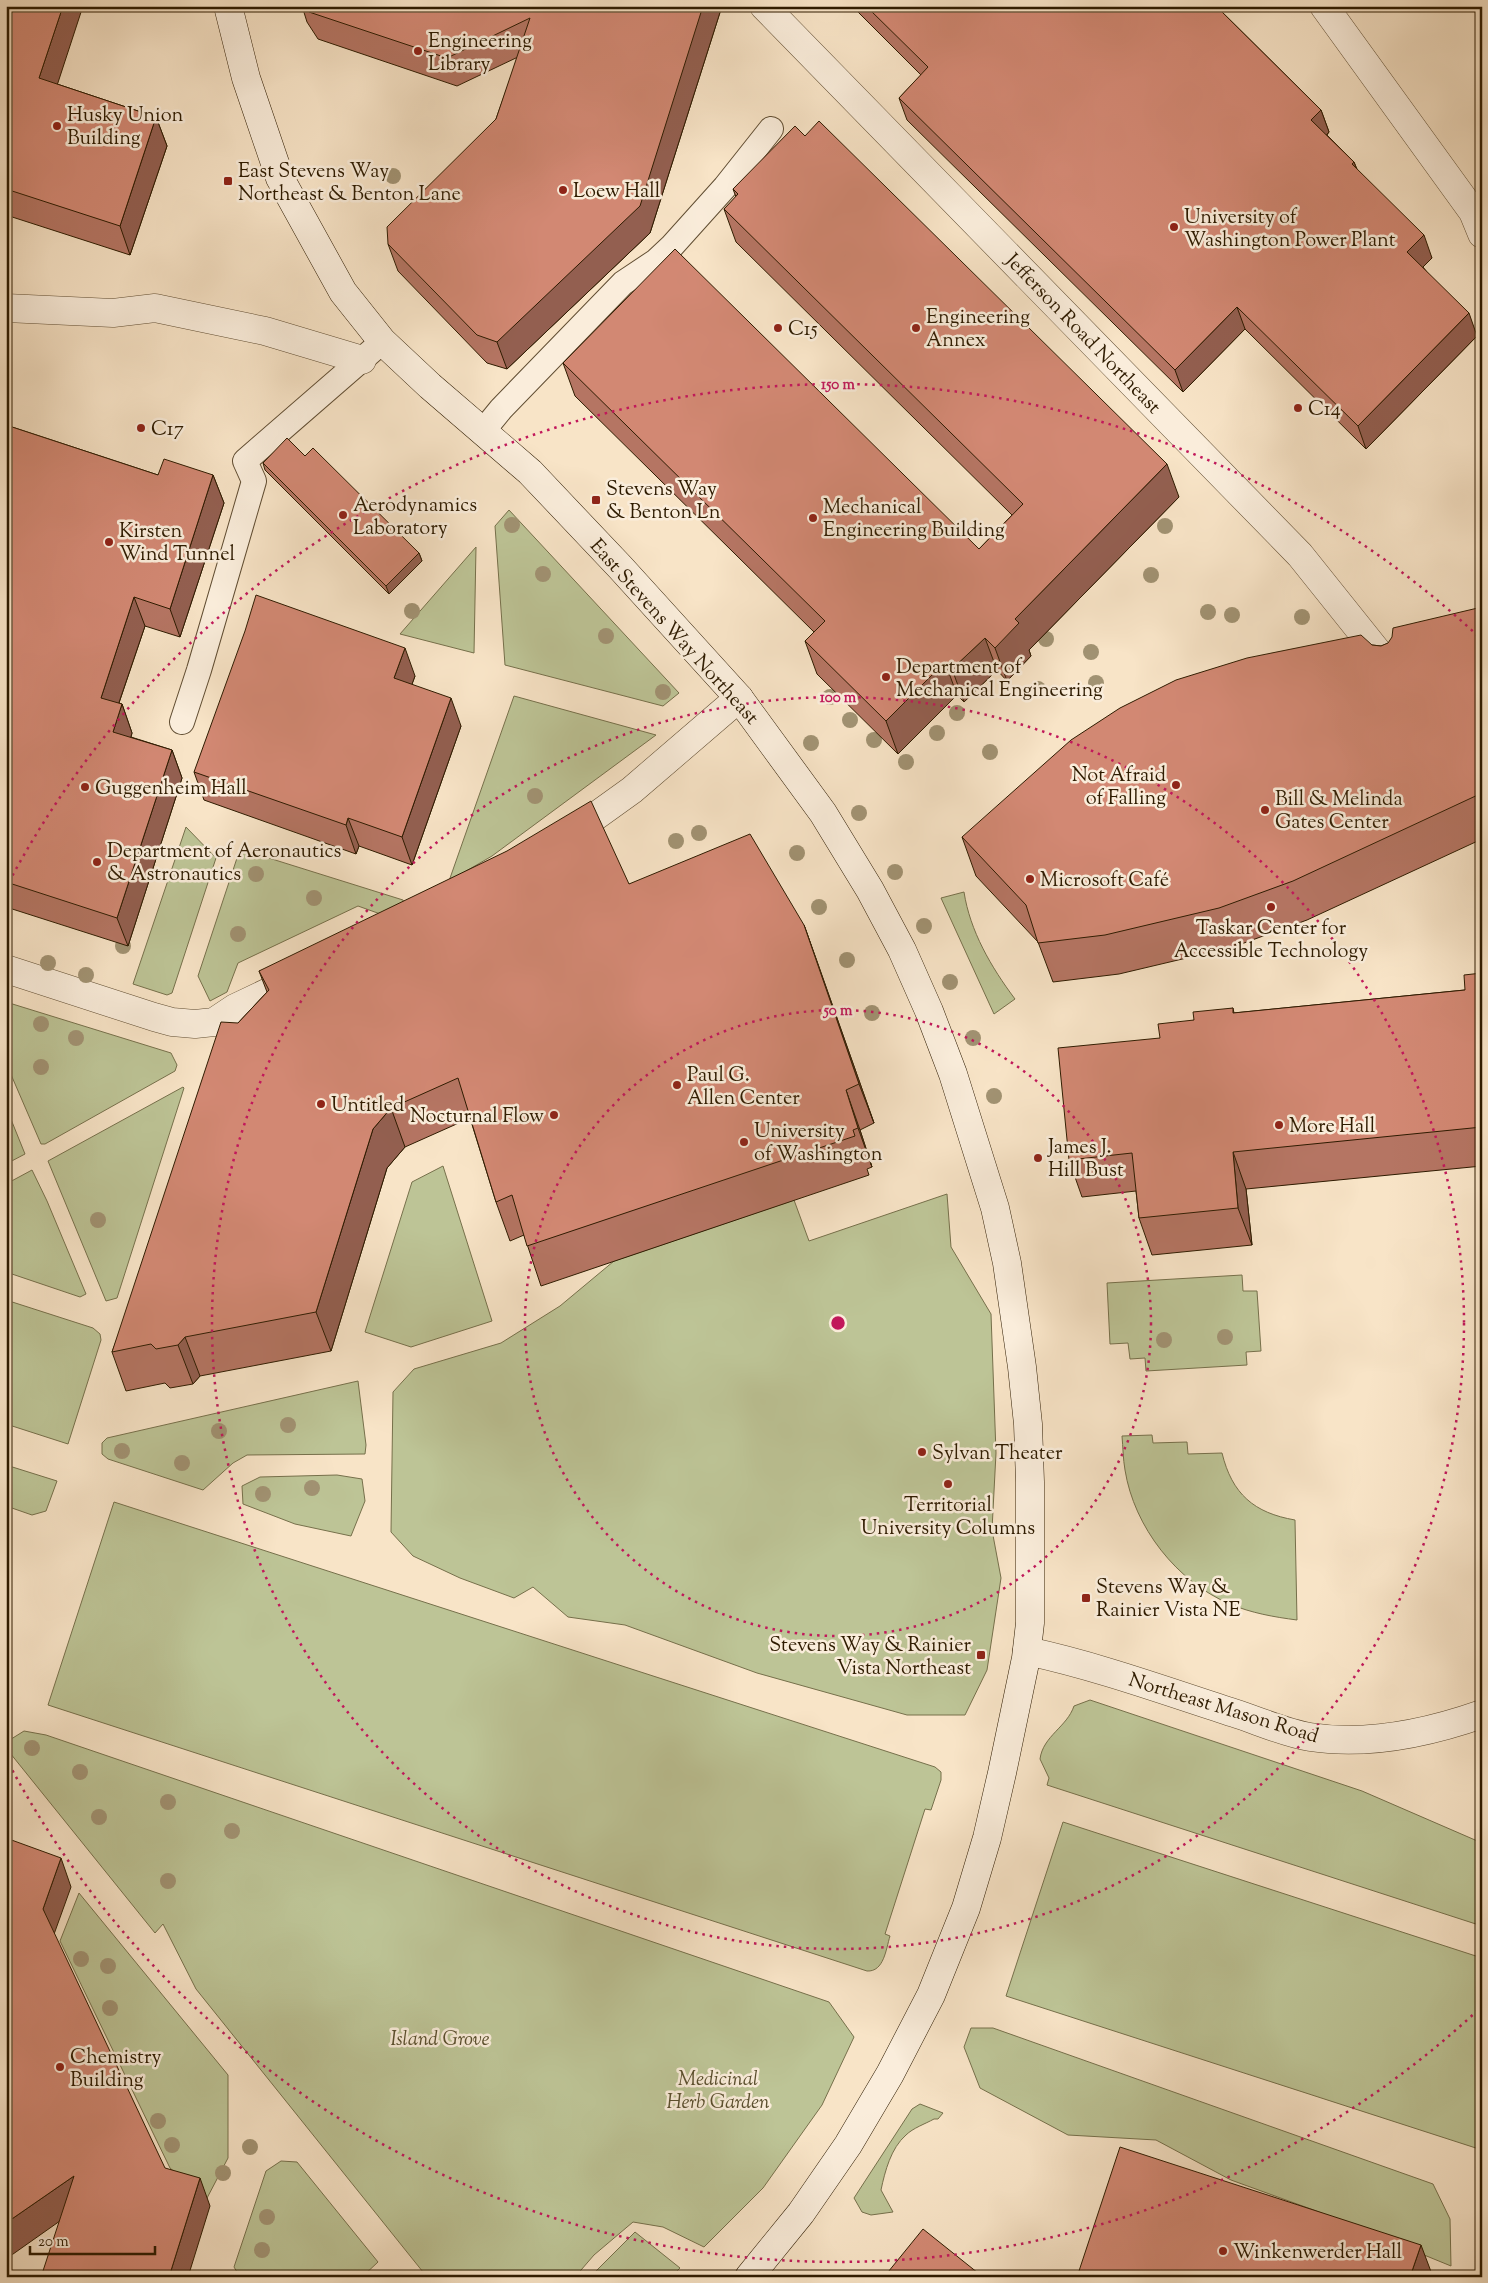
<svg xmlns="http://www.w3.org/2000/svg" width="1488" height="2283" viewBox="0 0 1488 2283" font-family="'Sorts Mill Goudy',serif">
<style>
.green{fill:#bdc496;stroke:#76704b}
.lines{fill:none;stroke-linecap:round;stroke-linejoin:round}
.lane-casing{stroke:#604d32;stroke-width:26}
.street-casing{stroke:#604d32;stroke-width:29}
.secondary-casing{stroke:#2e1b00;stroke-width:29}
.lane{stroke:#faeddb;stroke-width:24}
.street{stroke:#faeddb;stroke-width:28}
.secondary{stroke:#faeddb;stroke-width:28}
.tree{fill:#a19272}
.wall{fill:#b57563;stroke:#2e1b00}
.shaded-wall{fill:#935f50;stroke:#2e1b00}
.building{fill:#d28873;stroke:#2e1b00}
.ring{fill:none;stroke:#c2185b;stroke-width:2.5;stroke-dasharray:2.5 5}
.poi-dot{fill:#8f2418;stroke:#faeddb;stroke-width:2}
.labels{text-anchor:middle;stroke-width:5;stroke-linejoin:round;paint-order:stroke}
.poi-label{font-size:20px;fill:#2e1b00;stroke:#faeddb;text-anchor:start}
.street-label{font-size:20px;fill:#2e1b00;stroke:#faeddb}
.park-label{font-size:20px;font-style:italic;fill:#594e2d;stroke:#faeddb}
.centre{fill:#c2185b;stroke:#faeddb;stroke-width:2.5}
.ring-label{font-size:15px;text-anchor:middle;font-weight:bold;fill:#c2185b;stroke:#faeddb;stroke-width:5;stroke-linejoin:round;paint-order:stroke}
</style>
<rect width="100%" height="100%" fill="#f8e4c7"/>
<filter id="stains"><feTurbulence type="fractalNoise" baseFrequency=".004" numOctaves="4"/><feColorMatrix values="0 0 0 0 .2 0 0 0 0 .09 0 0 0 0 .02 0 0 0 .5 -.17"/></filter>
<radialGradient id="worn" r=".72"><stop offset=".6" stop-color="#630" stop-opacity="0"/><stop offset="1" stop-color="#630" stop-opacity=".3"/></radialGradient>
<g class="green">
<polygon points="509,510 679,693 663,706 505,665 495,526"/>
<polygon points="476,547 474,653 400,634"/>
<polygon points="514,696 656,735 492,856 449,881"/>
<polygon points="186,827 216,858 172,993 167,995 133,984"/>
<polygon points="240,849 403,900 406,907 386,916 358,906 238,963 227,992 210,1001 198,976"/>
<path d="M964 892C970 931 991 967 1015 999L994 1014 941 898Z"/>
<polygon points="6,1002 171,1053 177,1065 175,1071 45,1144 41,1144 6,1063"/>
<polygon points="183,1087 184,1088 117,1298 106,1301 48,1161"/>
<polygon points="6,1107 25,1154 6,1164"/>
<polygon points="443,1166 492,1321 411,1347 365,1332 412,1182"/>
<polygon points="32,1170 47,1201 86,1294 80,1297 6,1272 6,1184"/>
<polygon points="947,1194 951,1247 991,1314 996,1453 992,1530 1001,1578 987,1670 965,1715 907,1715 757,1673 625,1625 568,1617 533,1587 514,1598 460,1578 413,1556 391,1532 393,1392 414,1369 501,1343 560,1306 614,1261 794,1200 809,1241"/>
<polygon points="1242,1275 1243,1291 1257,1291 1261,1351 1246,1352 1247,1365 1146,1371 1145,1358 1130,1359 1128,1343 1110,1344 1107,1283"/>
<polygon points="6,1300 93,1328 100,1334 101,1340 68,1444 6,1424"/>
<polygon points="358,1381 366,1445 365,1454 247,1455 233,1463 203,1490 108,1459 102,1454 102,1443 107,1438"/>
<path d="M1152 1435 1153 1443 1187 1442 1188 1454 1222 1453C1232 1494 1254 1513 1295 1520L1297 1620C1274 1617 1251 1613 1230 1604 1177 1582 1134 1527 1125 1470 1123 1459 1123 1447 1122 1436Z"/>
<polygon points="6,1465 57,1481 46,1511 32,1515 9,1507"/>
<polygon points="337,1475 362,1479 365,1501 351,1536 295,1524 243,1504 242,1486 260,1477"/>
<path d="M114 1502 935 1767 941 1772V1780L931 1810 925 1809 885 1934 890 1936C886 1949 884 1972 867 1971L48 1705Z"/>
<path d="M1090 1700 1362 1791 1482 1843V1926L1047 1785 1049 1778 1040 1759C1043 1736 1067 1727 1074 1706Z"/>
<polygon points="24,1731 46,1735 829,2002 854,2037 822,2105 763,2188 704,2247 663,2227 633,2222 594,2255 575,2277 427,2277 196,1989 163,1924 155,1933 6,1748 8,1741"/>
<polygon points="1063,1822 1482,1958 1482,2150 1006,1996"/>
<polygon points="79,1893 228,2075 228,2158 206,2200 170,2168 60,1941"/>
<polygon points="971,2028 993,2028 1433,2184 1450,2219 1451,2266 1319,2212 1231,2180 1156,2140 1068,2135 980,2088 964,2047"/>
<path d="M920 2104 943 2113 938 2119H934C925 2124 913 2128 906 2135 891 2148 885 2171 881 2190L893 2212 871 2215 862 2212 854 2198 912 2109Z"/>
<polygon points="281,2161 297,2162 378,2262 362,2277 240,2277 234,2267 266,2171"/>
<polygon points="635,2232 680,2268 671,2277 590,2277"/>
</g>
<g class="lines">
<g class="lane-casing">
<g id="lane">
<polyline points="483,431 501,409 623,283 656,261 672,246 725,187 771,129"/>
<polyline points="182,722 199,670 254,481 245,461 374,349"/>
</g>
</g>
<g class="street-casing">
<g id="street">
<polyline points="764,6 1300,555 1392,670"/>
<polyline points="1324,6 1473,212 1482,234"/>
<polyline points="6,308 113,313 155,308 265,331 362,360"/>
<polyline points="568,836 632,790 739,698"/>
<polyline points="6,969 154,1017 172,1022 195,1024 214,1022 235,1008 300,977"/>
<path d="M1027 1651C1097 1666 1166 1691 1234 1713 1259 1721 1285 1733 1310 1737 1368 1746 1428 1733 1482 1714"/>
</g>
</g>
<g class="secondary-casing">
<polyline id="secondary" points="228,6 246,78 280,178 343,292 382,341 430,386 530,472 620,567 739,698 823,813 870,890 902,950 929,1011 953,1074 995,1208 1007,1263 1022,1367 1028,1424 1030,1482 1030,1623 1026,1658 1002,1773 987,1838 966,1908 931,1995 890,2074 848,2145 801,2213 749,2277"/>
</g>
<use href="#lane" class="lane"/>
<use href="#street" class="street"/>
<use href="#secondary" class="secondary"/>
</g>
<g class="tree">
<circle cx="393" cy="176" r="8"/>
<circle cx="512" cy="525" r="8"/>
<circle cx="1165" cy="526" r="8"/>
<circle cx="543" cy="574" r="8"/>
<circle cx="1151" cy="575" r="8"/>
<circle cx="412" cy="611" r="8"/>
<circle cx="1208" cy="612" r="8"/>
<circle cx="1232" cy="615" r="8"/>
<circle cx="1302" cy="617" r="8"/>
<circle cx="606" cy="636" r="8"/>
<circle cx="1046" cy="639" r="8"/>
<circle cx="1091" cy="652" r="8"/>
<circle cx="1096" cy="683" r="8"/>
<circle cx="1038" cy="689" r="8"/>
<circle cx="663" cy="692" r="8"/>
<circle cx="830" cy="697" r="8"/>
<circle cx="957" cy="713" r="8"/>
<circle cx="850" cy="720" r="8"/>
<circle cx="937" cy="733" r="8"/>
<circle cx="874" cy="740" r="8"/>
<circle cx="811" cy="743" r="8"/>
<circle cx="990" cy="752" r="8"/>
<circle cx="906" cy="762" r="8"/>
<circle cx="535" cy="796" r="8"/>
<circle cx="859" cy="813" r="8"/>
<circle cx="699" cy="833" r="8"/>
<circle cx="676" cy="841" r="8"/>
<circle cx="797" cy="853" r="8"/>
<circle cx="895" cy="872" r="8"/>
<circle cx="256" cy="874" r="8"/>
<circle cx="314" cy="898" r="8"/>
<circle cx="819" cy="907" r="8"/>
<circle cx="924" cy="926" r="8"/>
<circle cx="238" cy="934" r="8"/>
<circle cx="123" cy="946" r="8"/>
<circle cx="847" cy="960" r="8"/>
<circle cx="48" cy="963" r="8"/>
<circle cx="86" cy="975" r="8"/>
<circle cx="950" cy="982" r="8"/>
<circle cx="872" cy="1013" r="8"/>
<circle cx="41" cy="1024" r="8"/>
<circle cx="76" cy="1038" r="8"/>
<circle cx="973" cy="1038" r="8"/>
<circle cx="41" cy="1067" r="8"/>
<circle cx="994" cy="1096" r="8"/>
<circle cx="98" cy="1220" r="8"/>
<circle cx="1225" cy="1337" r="8"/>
<circle cx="1164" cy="1340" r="8"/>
<circle cx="288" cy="1425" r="8"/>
<circle cx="219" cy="1431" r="8"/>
<circle cx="122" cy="1451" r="8"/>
<circle cx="182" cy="1463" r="8"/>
<circle cx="312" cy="1488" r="8"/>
<circle cx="263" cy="1494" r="8"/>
<circle cx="32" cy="1748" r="8"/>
<circle cx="80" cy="1772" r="8"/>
<circle cx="168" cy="1802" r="8"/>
<circle cx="99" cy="1817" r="8"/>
<circle cx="232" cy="1831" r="8"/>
<circle cx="168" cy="1881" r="8"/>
<circle cx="81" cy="1959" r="8"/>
<circle cx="108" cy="1966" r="8"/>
<circle cx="110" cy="2008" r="8"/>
<circle cx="158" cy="2121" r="8"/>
<circle cx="172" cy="2145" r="8"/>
<circle cx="250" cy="2147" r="8"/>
<circle cx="223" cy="2173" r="8"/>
<circle cx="267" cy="2217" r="8"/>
<circle cx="262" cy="2250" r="8"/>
</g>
<g class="wall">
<polygon points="6,6 57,84 156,117 167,146 130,255 6,215"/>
<polygon points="302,6 722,6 650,233 507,369 487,363 398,271 388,244 496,119 518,57 457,86 318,39 307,22"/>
<polygon points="852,6 1216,6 1321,110 1329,132 1327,135 1354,162 1357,169 1432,258 1423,267 1477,336 1366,449 1245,329 1183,392 907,120 899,98 921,75"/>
<polygon points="733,189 1179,497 1029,650 1031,656 1007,681 997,670 964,702 957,695 898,754 817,674 805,641 814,632 575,396 563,363 979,549 1012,515 736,242 724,209 736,197"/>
<polygon points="6,425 158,475 213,475 224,503 180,637 145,626 119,703 122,704 132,733 131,737 172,750 182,778 128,946 6,907"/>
<polygon points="305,456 419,553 422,561 389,594 265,470 263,463"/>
<polygon points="1482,607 1482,839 1307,920 1233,947 1119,974 1053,982 1038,942 976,876 962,837 1372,645 1381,646"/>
<polygon points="415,676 412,684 461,726 412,865 359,846 356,854 204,800 194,772"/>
<polygon points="629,884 804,925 874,1123 860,1130 872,1167 867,1169 869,1175 541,1286 524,1235 510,1241 496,1202 470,1118 405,1147 387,1168 331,1351 200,1376 193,1384 170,1388 165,1383 126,1391 112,1352 238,1023 267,992 259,971"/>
<polygon points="1482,973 1482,1166 1246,1189 1252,1245 1152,1255 1139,1218 1136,1191 1082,1197 1069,1160 1160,1038 1194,1020 1233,1008 1234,1013 1465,990"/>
</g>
<g class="shaded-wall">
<polygon points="63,6 83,6 50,107 39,78"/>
<polygon points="703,6 722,6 650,233 507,369 497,342"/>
<polygon points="1321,110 1329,132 1320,142 1311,120"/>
<polygon points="156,117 167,146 130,255 120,226"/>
<polygon points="1354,162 1362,184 1352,164"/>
<polygon points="1424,235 1432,258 1415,275 1407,252"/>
<polygon points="1237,307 1245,329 1183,392 1175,370"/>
<polygon points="1469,313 1477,336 1366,449 1358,426"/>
<polygon points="1167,464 1179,497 1029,650 1031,656 1007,681 995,648 1015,619"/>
<polygon points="213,475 224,503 180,637 170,609"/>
<polygon points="419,553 422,561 389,594 386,586"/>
<polygon points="134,597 145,626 111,726 101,698"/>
<polygon points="985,638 997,670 964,702 952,669"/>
<polygon points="405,648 415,676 404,706 394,678"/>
<polygon points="945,662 957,695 898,754 886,721"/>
<polygon points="451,698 461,726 412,865 402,837"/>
<polygon points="122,704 132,733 124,760 113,732"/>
<polygon points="172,750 182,778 128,946 117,918"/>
<polygon points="348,818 359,846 356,854 346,825"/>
<polygon points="804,925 818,964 874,1123 859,1084"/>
<polygon points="846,1090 860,1130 872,1167 858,1128"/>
<polygon points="391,1108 405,1147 387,1168 331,1351 316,1312 373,1129"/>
<polygon points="1233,1152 1246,1189 1252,1245 1238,1208"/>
<polygon points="185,1337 200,1376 193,1384 178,1345"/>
<polygon points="61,1858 71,1887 53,1937 43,1909"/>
<polygon points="74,2176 84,2204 6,2259 6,2223"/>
<polygon points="200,2178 210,2206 188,2277 169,2277"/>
<polygon points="1421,2245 1433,2277 1410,2277"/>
</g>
<g class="building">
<polygon points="6,6 63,6 39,78 156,117 120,226 6,189"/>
<polygon points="305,6 703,6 640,206 497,342 477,335 388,244 387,227 496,119 530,18 447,58 309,12"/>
<polygon points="866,6 1216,6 1321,110 1311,120 1354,162 1352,164 1424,235 1407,252 1469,313 1358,426 1237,307 1175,370 899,98 928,67"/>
<polygon points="819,121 1167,464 1015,619 1019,623 995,648 985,638 952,669 945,662 886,721 805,641 825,621 563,363 675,249 979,549 1023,504 724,209 738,194 733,189 795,126 805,136"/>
<polygon points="6,425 158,475 164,459 213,475 170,609 134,597 101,698 122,704 113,732 172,750 117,918 6,882"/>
<polygon points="287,438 305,456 313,448 419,553 386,586 263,463"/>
<polygon points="256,595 405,648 394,678 451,698 402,837 348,818 346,825 194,772 245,631"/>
<polygon points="1482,607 1482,793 1293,881 1219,908 1105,935 1038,943 1026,905 962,837 1071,740 1120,708 1176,680 1247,658 1361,635 1372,645 1381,646 1388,643 1392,637 1393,628"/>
<polygon points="591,801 629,884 750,834 804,925 859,1084 846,1090 858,1128 853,1130 855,1136 527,1246 512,1195 496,1202 458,1078 391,1108 373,1129 316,1312 185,1337 178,1345 156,1349 151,1344 112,1352 221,1022 238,1023 269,990 259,971 507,851"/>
<polygon points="1482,973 1482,1127 1233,1152 1238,1208 1139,1218 1132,1153 1069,1160 1058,1048 1160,1038 1158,1024 1194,1020 1193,1012 1233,1008 1233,1013 1465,990 1464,975"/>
<polygon points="6,1838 61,1858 43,1909 165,2168 200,2178 169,2277 41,2277 74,2176 6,2223"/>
<polygon points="1120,2147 1421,2245 1410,2277 1077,2277"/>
<polygon points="923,2229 983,2277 884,2277"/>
</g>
<g class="ring">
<circle cx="838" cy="1323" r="313"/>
<circle cx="838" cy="1323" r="626"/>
<path d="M1478 2010A939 939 0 0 1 9 1764M9 882A939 939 0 0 1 1478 636"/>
</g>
<g class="poi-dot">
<circle cx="418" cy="51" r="5"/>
<circle cx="57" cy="126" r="5"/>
<rect x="223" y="176" width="10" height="10" rx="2.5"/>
<circle cx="563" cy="190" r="5"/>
<circle cx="1174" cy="227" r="5"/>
<circle cx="778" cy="328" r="5"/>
<circle cx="916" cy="328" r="5"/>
<circle cx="1298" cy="408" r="5"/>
<circle cx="141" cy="428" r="5"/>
<rect x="591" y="495" width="10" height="10" rx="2.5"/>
<circle cx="343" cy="515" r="5"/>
<circle cx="813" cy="518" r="5"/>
<circle cx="109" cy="542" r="5"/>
<circle cx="886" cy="677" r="5"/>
<circle cx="1176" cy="785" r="5"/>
<circle cx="85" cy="787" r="5"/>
<circle cx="1265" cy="810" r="5"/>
<circle cx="97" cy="862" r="5"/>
<circle cx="1030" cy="879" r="5"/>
<circle cx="1271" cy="907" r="5"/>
<circle cx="677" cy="1085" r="5"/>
<circle cx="321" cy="1104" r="5"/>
<circle cx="554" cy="1115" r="5"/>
<circle cx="1279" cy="1125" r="5"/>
<circle cx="744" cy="1142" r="5"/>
<circle cx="1038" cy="1158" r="5"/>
<circle cx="922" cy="1452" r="5"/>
<circle cx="948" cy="1484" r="5"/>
<rect x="1081" y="1593" width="10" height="10" rx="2.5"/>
<rect x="976" y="1650" width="10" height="10" rx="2.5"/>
<circle cx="60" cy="2067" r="5"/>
<circle cx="1223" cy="2251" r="5"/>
</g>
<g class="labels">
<g class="poi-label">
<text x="428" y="47">Engineering<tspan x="428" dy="23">Library</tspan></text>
<text x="67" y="121">Husky Union<tspan x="67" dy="23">Building</tspan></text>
<text x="238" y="177">East Stevens Way<tspan x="238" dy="23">Northeast &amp; Benton Lane</tspan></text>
<text x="573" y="197">Loew Hall</text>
<text x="1184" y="223">University of<tspan x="1184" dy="23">Washington Power Plant</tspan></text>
<text x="926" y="323">Engineering<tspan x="926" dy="23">Annex</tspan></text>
<text x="788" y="335">C15</text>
<text x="1308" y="415">C14</text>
<text x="151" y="435">C17</text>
<text x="606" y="495">Stevens Way<tspan x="606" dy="23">&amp; Benton Ln</tspan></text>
<text x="353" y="511">Aerodynamics<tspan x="353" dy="23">Laboratory</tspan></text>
<text x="823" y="513">Mechanical<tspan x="823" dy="23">Engineering Building</tspan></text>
<text x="119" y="537">Kirsten<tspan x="119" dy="23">Wind Tunnel</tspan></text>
<text x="896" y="673">Department of<tspan x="896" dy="23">Mechanical Engineering</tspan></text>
<text x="1166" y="781" text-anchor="end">Not Afraid<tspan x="1166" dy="23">of Falling</tspan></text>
<text x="95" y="794">Guggenheim Hall</text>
<text x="1275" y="805">Bill &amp; Melinda<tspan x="1275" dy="23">Gates Center</tspan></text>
<text x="107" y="857">Department of Aeronautics<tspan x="107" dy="23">&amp; Astronautics</tspan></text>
<text x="1040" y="886">Microsoft Café</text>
<text x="1271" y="934" text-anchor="middle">Taskar Center for<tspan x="1271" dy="23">Accessible Technology</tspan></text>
<text x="687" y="1081">Paul G.<tspan x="687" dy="23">Allen Center</tspan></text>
<text x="331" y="1111">Untitled</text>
<text x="544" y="1122" text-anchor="end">Nocturnal Flow</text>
<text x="1289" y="1132">More Hall</text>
<text x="754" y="1137">University<tspan x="754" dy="23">of Washington</tspan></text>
<text x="1048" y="1153">James J.<tspan x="1048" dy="23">Hill Bust</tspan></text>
<text x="932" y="1459">Sylvan Theater</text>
<text x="948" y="1511" text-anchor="middle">Territorial<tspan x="948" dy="23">University Columns</tspan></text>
<text x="1096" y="1593">Stevens Way &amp;<tspan x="1096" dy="23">Rainier Vista NE</tspan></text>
<text x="971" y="1651" text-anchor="end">Stevens Way &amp; Rainier<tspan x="971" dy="23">Vista Northeast</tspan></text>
<text x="70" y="2063">Chemistry<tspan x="70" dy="23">Building</tspan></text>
<text x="1233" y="2258">Winkenwerder Hall</text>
</g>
<g class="street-label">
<text transform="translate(1084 333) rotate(46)" y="7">Jefferson Road Northeast</text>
<text transform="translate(675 631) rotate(48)" y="7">East Stevens Way Northeast</text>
<text transform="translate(1224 1707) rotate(17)" y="7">Northeast Mason Road</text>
</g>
<g class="park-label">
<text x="440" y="2045">Island Grove</text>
<text x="718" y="2085">Medicinal<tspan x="718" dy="23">Herb Garden</tspan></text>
</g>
</g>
<circle cx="838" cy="1323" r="8" class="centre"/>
<g class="ring-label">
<text x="838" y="389">150 m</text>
<text x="838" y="702">100 m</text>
<text x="838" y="1015">50 m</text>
</g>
<rect width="1488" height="2283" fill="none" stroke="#f8e4c7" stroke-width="25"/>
<rect x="8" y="8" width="1473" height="2268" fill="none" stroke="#2e1b00" stroke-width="2.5"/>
<rect x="12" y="12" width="1463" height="2258" fill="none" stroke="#2e1b00"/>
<path d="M30 2246v8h125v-8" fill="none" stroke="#2e1b00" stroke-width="2.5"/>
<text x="38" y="2246" font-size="15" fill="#2e1b00" stroke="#faeddb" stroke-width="4" paint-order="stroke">20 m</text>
<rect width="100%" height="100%" filter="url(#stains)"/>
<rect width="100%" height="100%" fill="url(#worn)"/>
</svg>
